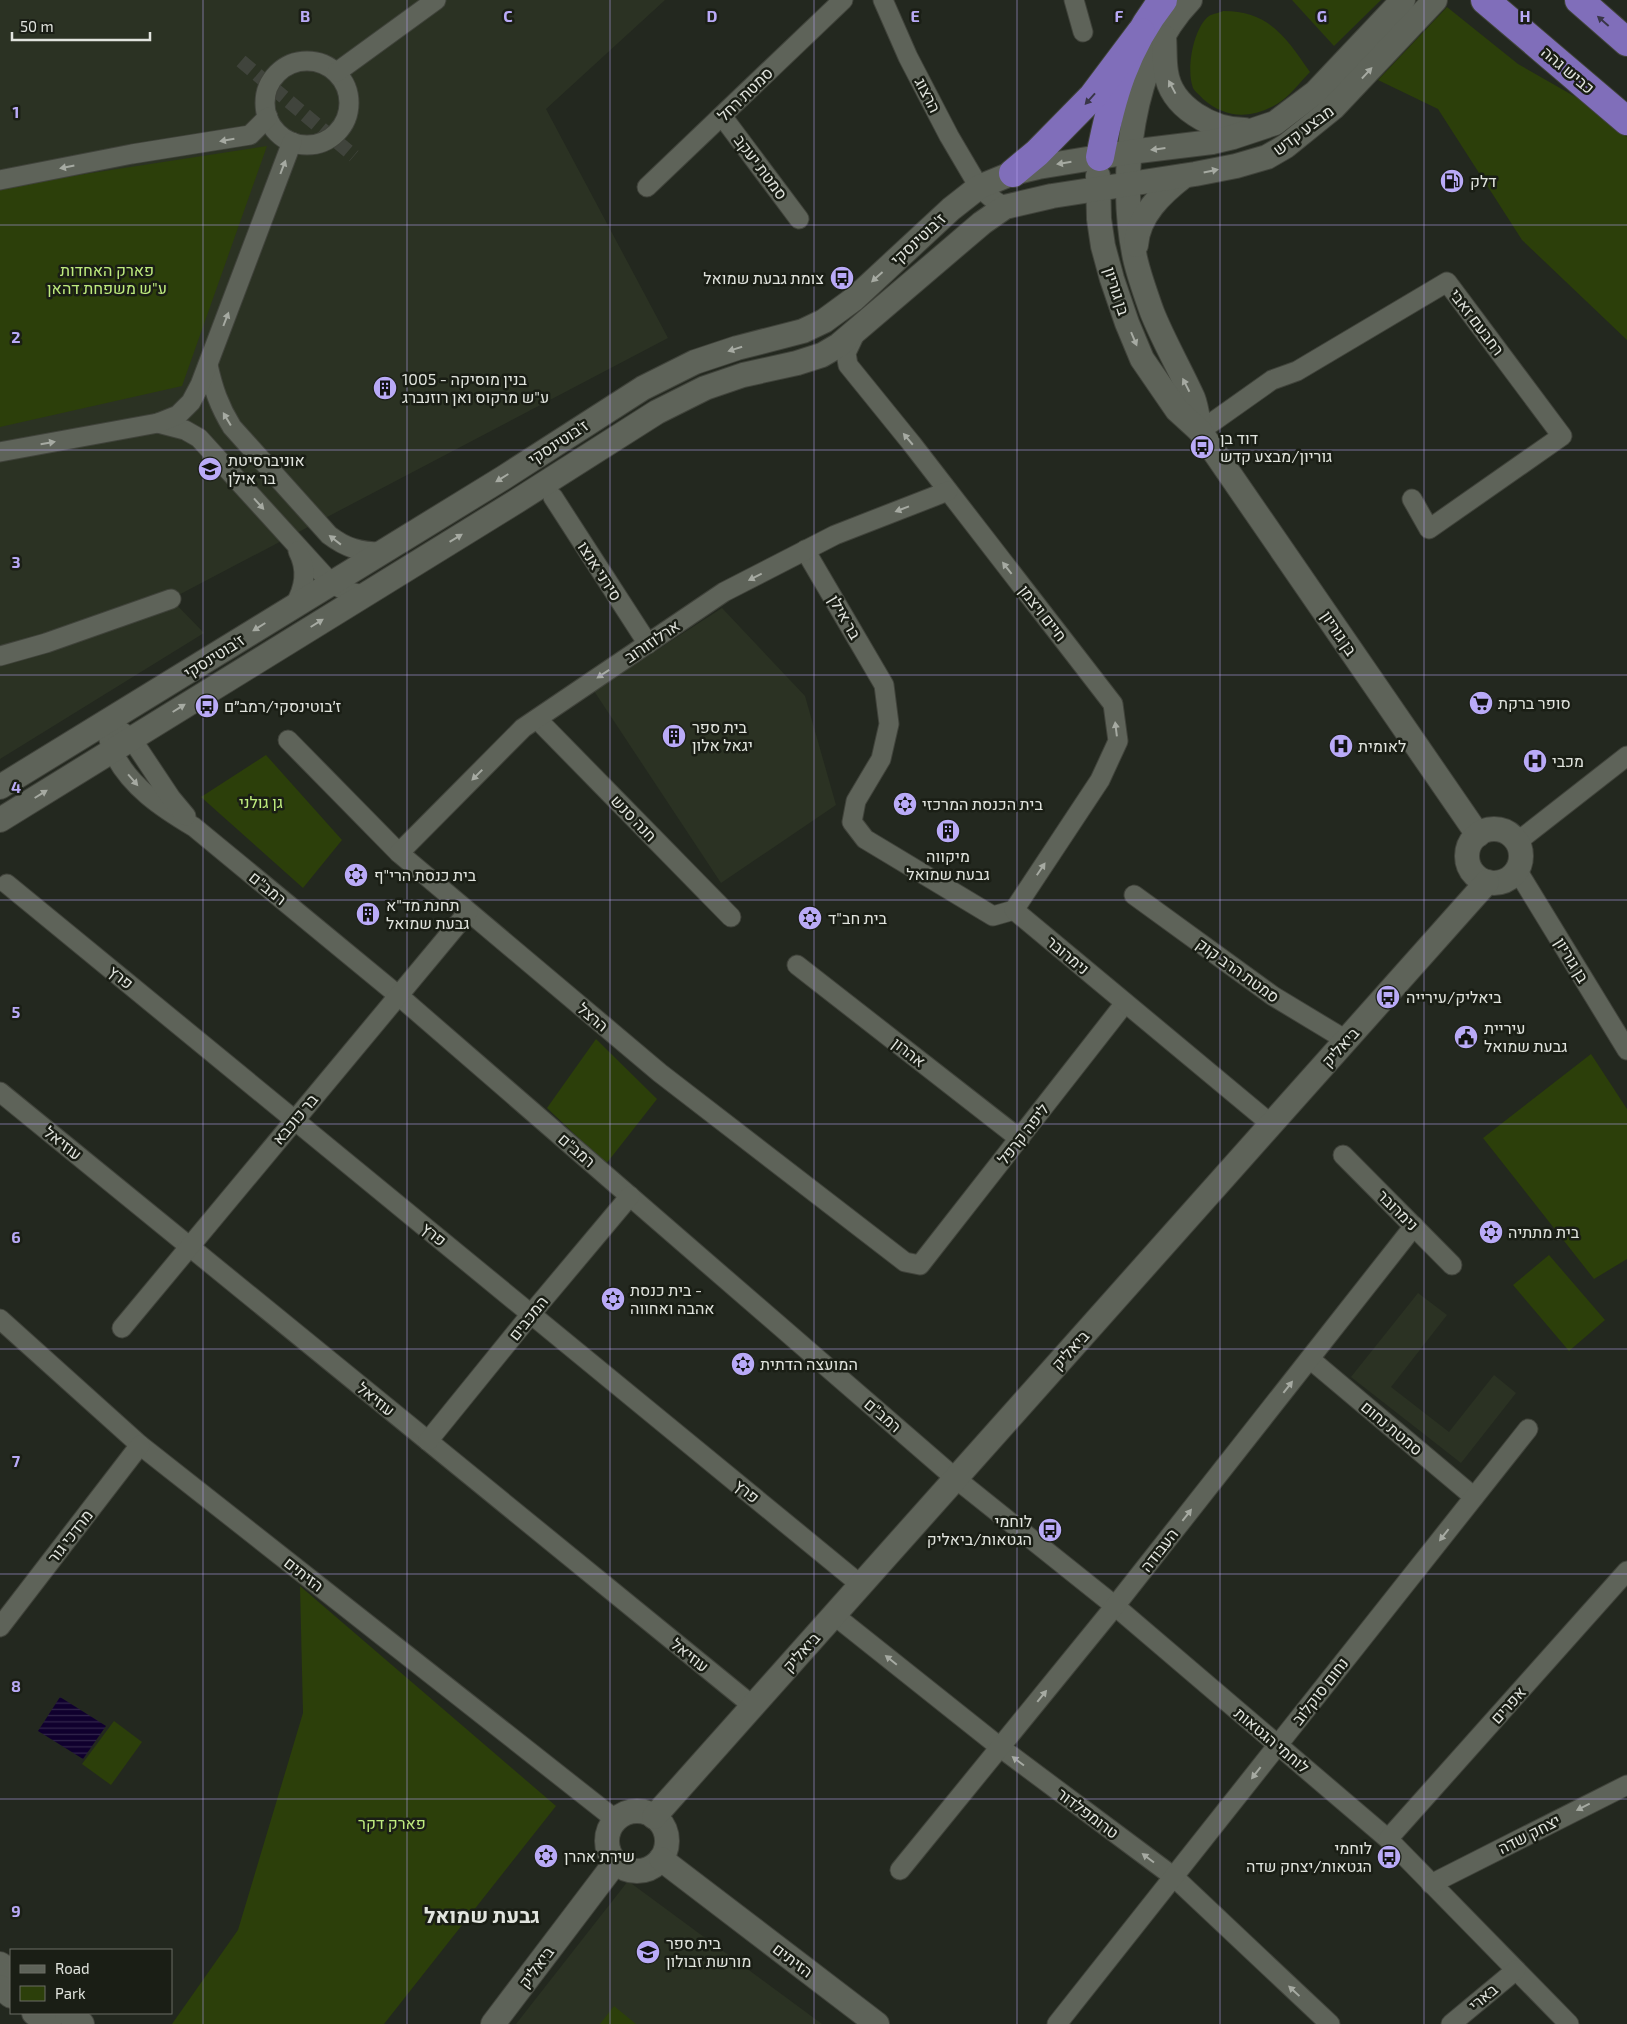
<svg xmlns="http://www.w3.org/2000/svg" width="1627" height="2024" viewBox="0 0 1627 2024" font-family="'Exo 2',Heebo,sans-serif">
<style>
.built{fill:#2b3223}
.green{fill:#2c3f0a}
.water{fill:url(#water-rules)}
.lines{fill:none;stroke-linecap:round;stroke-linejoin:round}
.pedestrian-tunnel{stroke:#40443c;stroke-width:14;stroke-dasharray:14 7;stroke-linecap:butt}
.minor-casing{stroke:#40433b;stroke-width:21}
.tertiary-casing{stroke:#40433b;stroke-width:26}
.trunk-casing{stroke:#40433b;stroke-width:30}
.minor{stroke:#5e6359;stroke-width:19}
.tertiary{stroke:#5e6359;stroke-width:24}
.trunk{stroke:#806eba;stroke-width:28}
.oneway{fill:#393647}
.oneway2{fill:#a6aaa2}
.grid{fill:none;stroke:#b9aaf7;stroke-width:1;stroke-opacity:0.55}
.labels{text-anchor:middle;stroke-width:5;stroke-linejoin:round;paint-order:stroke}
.street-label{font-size:16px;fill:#e1e4de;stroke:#1a1e15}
.poi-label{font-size:16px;fill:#e1e4de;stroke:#1a1e15;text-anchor:start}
.park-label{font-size:16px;fill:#beeb7e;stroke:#1a1e15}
.district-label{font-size:21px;font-weight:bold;fill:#e1e4de;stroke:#1a1e15}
.grid-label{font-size:16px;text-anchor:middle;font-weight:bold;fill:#b9aaf7;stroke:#1a1e15;stroke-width:5;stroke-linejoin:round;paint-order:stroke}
</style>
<defs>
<pattern id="water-rules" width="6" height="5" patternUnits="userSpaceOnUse" patternTransform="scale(1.25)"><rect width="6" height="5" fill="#10002e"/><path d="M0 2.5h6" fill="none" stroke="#32254c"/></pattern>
</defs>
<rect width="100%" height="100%" fill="#23281f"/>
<g class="built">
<polygon points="0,0 665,0 546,109 668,338 171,599 204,633 0,759"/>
<polygon points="722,608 805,696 836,805 721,883 594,691"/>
<polygon points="1418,1293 1447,1315 1391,1387 1449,1432 1494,1375 1516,1393 1461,1463 1351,1377"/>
<polygon points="628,1881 822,2024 516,2024"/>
</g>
<g class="green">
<polygon points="1292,0 1381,0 1334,46"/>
<polygon points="1447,7 1518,64 1595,108 1627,137 1627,340 1522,240 1438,109 1378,80"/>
<path d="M1223 11C1270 11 1286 38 1310 72 1300 82 1289 97 1277 104 1251 119 1226 119 1203 99 1200 95 1195 92 1193 88 1186 70 1193 28 1209 16 1212 14 1219 13 1223 11Z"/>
<polygon points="267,146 182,386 0,427 0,190 46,180"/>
<polygon points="266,755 342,840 303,888 201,797"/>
<polygon points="596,1039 657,1099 606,1164 547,1108"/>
<polygon points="1591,1054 1627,1109 1627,1259 1594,1279 1483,1138"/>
<polygon points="1549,1255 1605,1320 1569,1351 1513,1285"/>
<polygon points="300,1586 556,1806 384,2024 172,2024 238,1930 303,1713"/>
<polygon points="114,1721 142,1742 111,1785 82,1764"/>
<polygon points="614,2006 636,2024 600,2024"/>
</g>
<polygon class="water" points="60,1697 106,1726 83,1759 38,1731"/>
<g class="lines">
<polyline class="pedestrian-tunnel" points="241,61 354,156"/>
<g class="minor-casing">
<g id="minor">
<polyline points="883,0 908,57 949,136 979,187 995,201 1005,207"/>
<polyline points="1074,0 1083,32"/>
<circle cx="307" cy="103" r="42"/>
<polyline points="337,72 436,0"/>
<polyline points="722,116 799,219"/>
<polyline points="0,180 132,154 250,135 268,117"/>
<polyline points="647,187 843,0"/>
<polyline points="856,332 846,353 848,365 912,444 1113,704 1118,741 1100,780 1014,910"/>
<path d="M208 365C213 388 219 406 232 427L329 535C346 548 360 552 381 552"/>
<polyline points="158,423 185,430 199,438 331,583 346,591 363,595"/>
<polyline points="1200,431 1272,380 1297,371 1447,282 1562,436 1429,529 1412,499"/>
<polyline points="0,452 158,423 178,415 191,402 200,385 292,142"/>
<polyline points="553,497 648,644"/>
<polyline points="805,550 884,685 889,724 881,759 856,801 852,822 865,839 993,916 1014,910"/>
<path d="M294 606C305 588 308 570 298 551"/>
<polyline points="0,656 46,643 171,599"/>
<polyline points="537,719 731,917"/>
<path d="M106 722C108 731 108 743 113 752 130 787 162 808 194 827L399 996 955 1478 1115 1606 1388 1839 1569 2024"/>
<polyline points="121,731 131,738 171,798 186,816"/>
<polyline points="288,740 399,853 660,1073 905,1262 920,1265 1125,1003"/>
<polyline points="1517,842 1627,756"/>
<polyline points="399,853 523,728 724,592 835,535 948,491"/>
<polyline points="1517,870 1627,1050"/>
<polyline points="7,884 861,1585"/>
<polyline points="1134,895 1273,996 1346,1040"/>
<polyline points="1014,910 1271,1124"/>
<polyline points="797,965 1020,1139"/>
<polyline points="0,1092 753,1706"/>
<polyline points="1343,1155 1452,1265"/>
<polyline points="0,1319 140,1445 616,1820"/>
<polyline points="122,1328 468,912"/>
<polyline points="1310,1359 1474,1497"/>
<polyline points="428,1441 531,1314 630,1196"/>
<polyline points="834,1615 1001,1748 1174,1877 1330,2024"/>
<polyline points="0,1627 140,1445"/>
<polyline points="1388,1839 1627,1571"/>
<polyline points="900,1870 1115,1606 1414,1226"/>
<polyline points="1431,1884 1627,1785"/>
<polyline points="1057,2024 1528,1429"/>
<polyline points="1451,2024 1516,1970"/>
</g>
</g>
<g class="tertiary-casing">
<g id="tertiary">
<path d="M1190 0C1130 62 1118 177 1135 258 1139 276 1146 295 1152 312 1164 342 1180 369 1193 398 1197 408 1198 421 1200 431"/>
<path d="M1164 37C1165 49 1164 61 1166 72 1171 108 1213 130 1245 130"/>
<polyline points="1098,176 1099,219 1103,246 1112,279 1127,323 1142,359 1177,410 1200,431 1478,835"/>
<path d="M1136 245C1138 215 1162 193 1184 176"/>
<polyline points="0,787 503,478 643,388 695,362 737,348 803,331 824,321 854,299 951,209 979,187 1013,173 1038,167 1130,152 1212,142 1233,137 1275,123 1316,92 1403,0"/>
<polyline points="0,820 517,501 657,412 705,388 743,375 797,363 822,355 839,345 982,223 1005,207 1052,196 1195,174 1236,166 1267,157 1286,146 1333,108 1435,0"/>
<circle cx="1494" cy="856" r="27"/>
<circle cx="637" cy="1841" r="30"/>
<polyline points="654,1817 1487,882"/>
<polyline points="661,1859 877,2024"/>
<polyline points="0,1964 11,1972"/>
<polyline points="0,1987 11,1996"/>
<polyline points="34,2013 49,2024"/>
<polyline points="67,2013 82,2024"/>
<polyline points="493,2024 615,1863"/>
</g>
</g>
<g class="trunk-casing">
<g id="trunk">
<polyline points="1485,0 1627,121"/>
<polyline points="1579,0 1627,42"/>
<path d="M1100 157C1111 99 1125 48 1163 0"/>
<polyline points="1013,173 1037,153 1093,96 1141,32"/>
</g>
</g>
<use href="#minor" class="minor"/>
<use href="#tertiary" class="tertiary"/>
<use href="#trunk" class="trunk"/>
</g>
<defs><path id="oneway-solid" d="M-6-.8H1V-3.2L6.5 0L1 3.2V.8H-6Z" transform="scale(1.25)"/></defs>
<g class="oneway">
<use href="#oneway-solid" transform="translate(1603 21) rotate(-139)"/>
<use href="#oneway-solid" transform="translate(1090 99) rotate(132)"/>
</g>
<g class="oneway2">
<use href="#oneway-solid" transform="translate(1367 73) rotate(-47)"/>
<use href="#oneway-solid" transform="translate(1172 87) rotate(-118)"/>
<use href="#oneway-solid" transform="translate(227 140) rotate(170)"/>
<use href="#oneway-solid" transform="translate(1158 149) rotate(173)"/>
<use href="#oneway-solid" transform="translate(1064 163) rotate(171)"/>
<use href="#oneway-solid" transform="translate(67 167) rotate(169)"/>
<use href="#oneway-solid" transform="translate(283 167) rotate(-69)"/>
<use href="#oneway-solid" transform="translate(1211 171) rotate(-12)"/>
<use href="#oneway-solid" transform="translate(877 277) rotate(138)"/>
<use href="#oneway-solid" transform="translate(226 319) rotate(-69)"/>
<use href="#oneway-solid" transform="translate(1134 339) rotate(67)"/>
<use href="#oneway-solid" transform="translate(735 349) rotate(162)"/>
<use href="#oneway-solid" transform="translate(1186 385) rotate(-117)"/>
<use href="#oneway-solid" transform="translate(227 419) rotate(-121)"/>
<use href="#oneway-solid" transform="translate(908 439) rotate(-130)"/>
<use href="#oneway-solid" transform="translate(48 443) rotate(-10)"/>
<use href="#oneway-solid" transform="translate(502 478) rotate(148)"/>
<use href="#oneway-solid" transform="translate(259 504) rotate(48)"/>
<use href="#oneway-solid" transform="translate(902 509) rotate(159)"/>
<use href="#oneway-solid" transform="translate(456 538) rotate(-31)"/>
<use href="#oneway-solid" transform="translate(335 540) rotate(-142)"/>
<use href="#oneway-solid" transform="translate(1007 568) rotate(-128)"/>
<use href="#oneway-solid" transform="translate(755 577) rotate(153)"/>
<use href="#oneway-solid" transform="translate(317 623) rotate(-32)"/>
<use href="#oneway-solid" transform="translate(259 627) rotate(148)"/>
<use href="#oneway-solid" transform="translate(603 674) rotate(146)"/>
<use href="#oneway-solid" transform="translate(179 708) rotate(-32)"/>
<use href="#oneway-solid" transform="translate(1116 729) rotate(-97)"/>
<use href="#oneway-solid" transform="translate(477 775) rotate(135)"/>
<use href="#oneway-solid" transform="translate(133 780) rotate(49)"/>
<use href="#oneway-solid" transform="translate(41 794) rotate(-32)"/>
<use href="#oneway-solid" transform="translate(1041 869) rotate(-56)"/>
<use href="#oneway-solid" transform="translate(1288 1387) rotate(-52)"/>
<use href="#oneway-solid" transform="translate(1187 1515) rotate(-52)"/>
<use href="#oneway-solid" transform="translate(1444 1535) rotate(128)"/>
<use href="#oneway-solid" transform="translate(891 1660) rotate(-141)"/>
<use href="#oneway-solid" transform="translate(1042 1696) rotate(-51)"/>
<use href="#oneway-solid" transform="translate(1018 1761) rotate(-143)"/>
<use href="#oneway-solid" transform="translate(1256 1773) rotate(128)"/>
<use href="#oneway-solid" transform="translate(1583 1807) rotate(153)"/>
<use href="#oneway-solid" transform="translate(1148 1858) rotate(-143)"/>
<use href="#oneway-solid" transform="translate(1294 1991) rotate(-137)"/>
</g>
<path class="grid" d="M203 0V2024M407 0V2024M610 0V2024M814 0V2024M1017 0V2024M1220 0V2024M1424 0V2024M0 225H1627M0 450H1627M0 675H1627M0 900H1627M0 1124H1627M0 1349H1627M0 1574H1627M0 1799H1627"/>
<defs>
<g id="fuel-disc" transform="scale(1.25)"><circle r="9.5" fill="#b9aaf7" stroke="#1a1e15"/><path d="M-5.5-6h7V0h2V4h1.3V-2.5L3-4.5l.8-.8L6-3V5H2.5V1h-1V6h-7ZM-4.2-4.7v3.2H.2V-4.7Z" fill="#111"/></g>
<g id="bus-disc" transform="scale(1.25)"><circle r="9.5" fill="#b9aaf7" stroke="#1a1e15"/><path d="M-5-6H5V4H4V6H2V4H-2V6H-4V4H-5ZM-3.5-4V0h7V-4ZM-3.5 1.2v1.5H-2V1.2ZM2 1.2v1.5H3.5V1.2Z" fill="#111"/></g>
<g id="building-disc" transform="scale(1.25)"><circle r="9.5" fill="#b9aaf7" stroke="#1a1e15"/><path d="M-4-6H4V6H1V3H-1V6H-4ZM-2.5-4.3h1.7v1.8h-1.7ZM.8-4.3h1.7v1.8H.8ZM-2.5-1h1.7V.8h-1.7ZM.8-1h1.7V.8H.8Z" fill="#111"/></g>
<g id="university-disc" transform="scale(1.25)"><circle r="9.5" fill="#b9aaf7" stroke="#1a1e15"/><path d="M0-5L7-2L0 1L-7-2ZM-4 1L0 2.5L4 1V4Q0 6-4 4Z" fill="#111"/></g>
<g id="supermarket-disc" transform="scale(1.25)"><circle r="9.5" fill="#b9aaf7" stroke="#1a1e15"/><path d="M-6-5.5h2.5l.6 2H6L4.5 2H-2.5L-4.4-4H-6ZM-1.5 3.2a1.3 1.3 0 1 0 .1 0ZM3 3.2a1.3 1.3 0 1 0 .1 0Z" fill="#111"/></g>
<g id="hospital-disc" transform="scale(1.25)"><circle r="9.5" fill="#b9aaf7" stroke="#1a1e15"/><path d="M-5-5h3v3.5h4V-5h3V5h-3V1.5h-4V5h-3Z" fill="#111"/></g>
<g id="synagogue-disc" transform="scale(1.25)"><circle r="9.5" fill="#b9aaf7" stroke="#1a1e15"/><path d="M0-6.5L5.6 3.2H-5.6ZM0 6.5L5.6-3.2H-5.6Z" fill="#111"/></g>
<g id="civic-disc" transform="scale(1.25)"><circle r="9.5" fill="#b9aaf7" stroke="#1a1e15"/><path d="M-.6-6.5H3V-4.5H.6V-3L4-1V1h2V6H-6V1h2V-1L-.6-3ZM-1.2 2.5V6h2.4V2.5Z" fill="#111"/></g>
<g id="school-disc" transform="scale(1.25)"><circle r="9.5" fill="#b9aaf7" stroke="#1a1e15"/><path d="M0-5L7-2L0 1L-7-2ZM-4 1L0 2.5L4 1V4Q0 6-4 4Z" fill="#111"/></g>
</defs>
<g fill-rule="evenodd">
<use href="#fuel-disc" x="1452" y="181"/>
<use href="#bus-disc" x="842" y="278"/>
<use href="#building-disc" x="385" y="388"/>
<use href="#bus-disc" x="1202" y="447"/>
<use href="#university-disc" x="210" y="469"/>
<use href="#supermarket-disc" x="1481" y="703"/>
<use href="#bus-disc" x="207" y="706"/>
<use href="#building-disc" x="674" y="736"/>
<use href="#hospital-disc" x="1341" y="746"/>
<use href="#hospital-disc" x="1535" y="761"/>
<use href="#synagogue-disc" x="905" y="804"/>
<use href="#building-disc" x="948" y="831"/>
<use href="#synagogue-disc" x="356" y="875"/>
<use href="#building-disc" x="368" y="914"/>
<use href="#synagogue-disc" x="810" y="918"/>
<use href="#bus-disc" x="1388" y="997"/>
<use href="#civic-disc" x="1466" y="1037"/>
<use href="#synagogue-disc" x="1491" y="1232"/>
<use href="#synagogue-disc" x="613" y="1299"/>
<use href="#synagogue-disc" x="743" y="1364"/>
<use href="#bus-disc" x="1050" y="1530"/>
<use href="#synagogue-disc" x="546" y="1856"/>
<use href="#bus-disc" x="1389" y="1857"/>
<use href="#school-disc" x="648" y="1952"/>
</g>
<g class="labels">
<g class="street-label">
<text transform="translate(1568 70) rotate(40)" y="6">כביש גהה</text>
<text transform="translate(745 94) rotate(-44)" y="6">סמטת רחל</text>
<text transform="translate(928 95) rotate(63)" y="6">הרצוג</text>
<text transform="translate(1303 130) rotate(-37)" y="6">מבצע קדש</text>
<text transform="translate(761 167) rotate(53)" y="6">סמטת יעקב</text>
<text transform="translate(918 239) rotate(-43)" y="6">ז'בוטינסקי</text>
<text transform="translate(1117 291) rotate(72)" y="6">בן גוריון</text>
<text transform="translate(1477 322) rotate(53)" y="6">רחבעם זאבי</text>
<text transform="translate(558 442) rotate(-33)" y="6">ז'בוטינסקי</text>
<text transform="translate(600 571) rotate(57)" y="6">סירני אנצו</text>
<text transform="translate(1043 613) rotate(52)" y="6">חיים ויצמן</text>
<text transform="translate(845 617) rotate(60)" y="6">בר אילן</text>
<text transform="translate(1339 633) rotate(56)" y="6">בן גוריון</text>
<text transform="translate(652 641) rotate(-34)" y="6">ארלוזורוב</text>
<text transform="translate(214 656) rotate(-32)" y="6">ז'בוטינסקי</text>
<text transform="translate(634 818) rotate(46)" y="6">חנה סנש</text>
<text transform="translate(268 888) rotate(39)" y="6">רמב"ם</text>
<text transform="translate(1068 955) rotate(40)" y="6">נימרובר</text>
<text transform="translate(1572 960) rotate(59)" y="6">בן גוריון</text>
<text transform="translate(1238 970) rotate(36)" y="6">סמטת הרב קוק</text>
<text transform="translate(121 977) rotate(39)" y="6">פרץ</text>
<text transform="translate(593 1017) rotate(40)" y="6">הרצל</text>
<text transform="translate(1340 1047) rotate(-48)" y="6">ביאליק</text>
<text transform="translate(909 1052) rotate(38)" y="6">אהרון</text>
<text transform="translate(295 1119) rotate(-50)" y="6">בר כוכבא</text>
<text transform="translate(1023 1134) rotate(-52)" y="6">ליפה קרפל</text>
<text transform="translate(63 1143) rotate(39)" y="6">עוזיאל</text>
<text transform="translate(577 1150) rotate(41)" y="6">רמב"ם</text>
<text transform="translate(1398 1210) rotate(45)" y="6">נימרובר</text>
<text transform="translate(434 1234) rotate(39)" y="6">פרץ</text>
<text transform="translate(528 1318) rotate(-51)" y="6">המכבים</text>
<text transform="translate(1070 1350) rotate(-48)" y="6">ביאליק</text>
<text transform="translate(376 1399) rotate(39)" y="6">עוזיאל</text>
<text transform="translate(883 1415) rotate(41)" y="6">רמב"ם</text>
<text transform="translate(1392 1428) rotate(40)" y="6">סמטת נחום</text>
<text transform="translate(747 1491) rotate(39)" y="6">פרץ</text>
<text transform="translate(70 1536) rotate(-52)" y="6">מרדכי גור</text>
<text transform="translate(1159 1550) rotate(-52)" y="6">העבודה</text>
<text transform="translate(304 1574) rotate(38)" y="6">הזיתים</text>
<text transform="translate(801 1652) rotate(-48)" y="6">ביאליק</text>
<text transform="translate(690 1655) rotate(39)" y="6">עוזיאל</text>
<text transform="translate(1320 1691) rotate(-52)" y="6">נחום סוקלוב</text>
<text transform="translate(1508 1705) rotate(-48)" y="6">אפרים</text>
<text transform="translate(1272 1740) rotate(40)" y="6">לוחמי הגטאות</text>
<text transform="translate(1088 1813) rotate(37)" y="6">טרומפלדור</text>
<text transform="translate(1529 1834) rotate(-27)" y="6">יצחק שדה</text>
<text transform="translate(793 1960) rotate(37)" y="6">הזיתים</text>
<text transform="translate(536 1967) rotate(-53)" y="6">ביאליק</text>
<text transform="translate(1483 1997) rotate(-40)" y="6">בארי</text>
</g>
<g class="poi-label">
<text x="1470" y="187">דלק</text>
<text x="824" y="284" text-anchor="end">צומת גבעת שמואל</text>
<text x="402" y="385">1005 - בנין מוסיקה<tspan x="402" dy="18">ע"ש מרקוס ואן רוזנברג</tspan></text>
<text x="1220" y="444">דוד בן<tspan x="1220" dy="18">גוריון/מבצע קדש</tspan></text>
<text x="228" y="466">אוניברסיטת<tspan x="228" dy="18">בר אילן</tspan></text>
<text x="1498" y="709">סופר ברקת</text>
<text x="224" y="712">ז׳בוטינסקי/רמב״ם</text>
<text x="692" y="733">בית ספר<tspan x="692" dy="18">יגאל אלון</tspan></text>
<text x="1358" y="752">לאומית</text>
<text x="1552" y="767">מכבי</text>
<text x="922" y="810">בית הכנסת המרכזי</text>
<text x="948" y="862" text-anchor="middle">מיקווה<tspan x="948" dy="18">גבעת שמואל</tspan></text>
<text x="374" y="881">בית כנסת הרי"ף</text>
<text x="386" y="911">תחנת מד"א<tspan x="386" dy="18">גבעת שמואל</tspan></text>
<text x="828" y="924">בית חב"ד</text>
<text x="1406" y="1003">ביאליק/עירייה</text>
<text x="1484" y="1034">עיריית<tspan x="1484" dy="18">גבעת שמואל</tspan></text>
<text x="1508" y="1238">בית מתתיה</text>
<text x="630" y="1296">בית כנסת -<tspan x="630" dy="18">אהבה ואחווה</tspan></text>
<text x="760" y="1370">המועצה הדתית</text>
<text x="1032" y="1527" text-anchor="end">לוחמי<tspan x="1032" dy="18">הגטאות/ביאליק</tspan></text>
<text x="1372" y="1854" text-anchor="end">לוחמי<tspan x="1372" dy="18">הגטאות/יצחק שדה</tspan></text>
<text x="564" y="1862">שירת אהרן</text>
<text x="666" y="1949">בית ספר<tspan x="666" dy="18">מורשת זבולון</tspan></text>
</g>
<g class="park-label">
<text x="107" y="276">פארק האחדות<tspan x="107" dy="18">ע"ש משפחת דהאן</tspan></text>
<text x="261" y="808">גן גולני</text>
<text x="392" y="1829">פארק דקר</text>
</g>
<g class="district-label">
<text x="482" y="1923">גבעת שמואל</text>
</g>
</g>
<g class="grid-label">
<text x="305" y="22">B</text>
<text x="508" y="22">C</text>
<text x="712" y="22">D</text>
<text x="915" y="22">E</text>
<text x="1119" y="22">F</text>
<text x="1322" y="22">G</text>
<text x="1525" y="22">H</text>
<text x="16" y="118">1</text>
<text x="16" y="343">2</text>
<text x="16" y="568">3</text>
<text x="16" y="793">4</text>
<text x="16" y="1018">5</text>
<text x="16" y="1243">6</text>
<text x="16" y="1467">7</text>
<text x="16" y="1692">8</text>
<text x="16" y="1917">9</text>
</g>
<rect x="10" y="1949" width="162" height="65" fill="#1a1e15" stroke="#6a6d65"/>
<rect x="20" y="1965" width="25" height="8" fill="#5e6359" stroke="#6a6d65"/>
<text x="55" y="1974" font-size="15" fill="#e1e4de">Road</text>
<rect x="20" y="1986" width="25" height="15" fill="#2c3f0a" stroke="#6a6d65"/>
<text x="55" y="1999" font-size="15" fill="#e1e4de">Park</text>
<path d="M12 32v8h138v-8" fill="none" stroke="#e1e4de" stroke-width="2.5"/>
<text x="20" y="32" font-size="15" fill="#e1e4de" stroke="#1a1e15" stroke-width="4" paint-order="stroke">50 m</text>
</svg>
